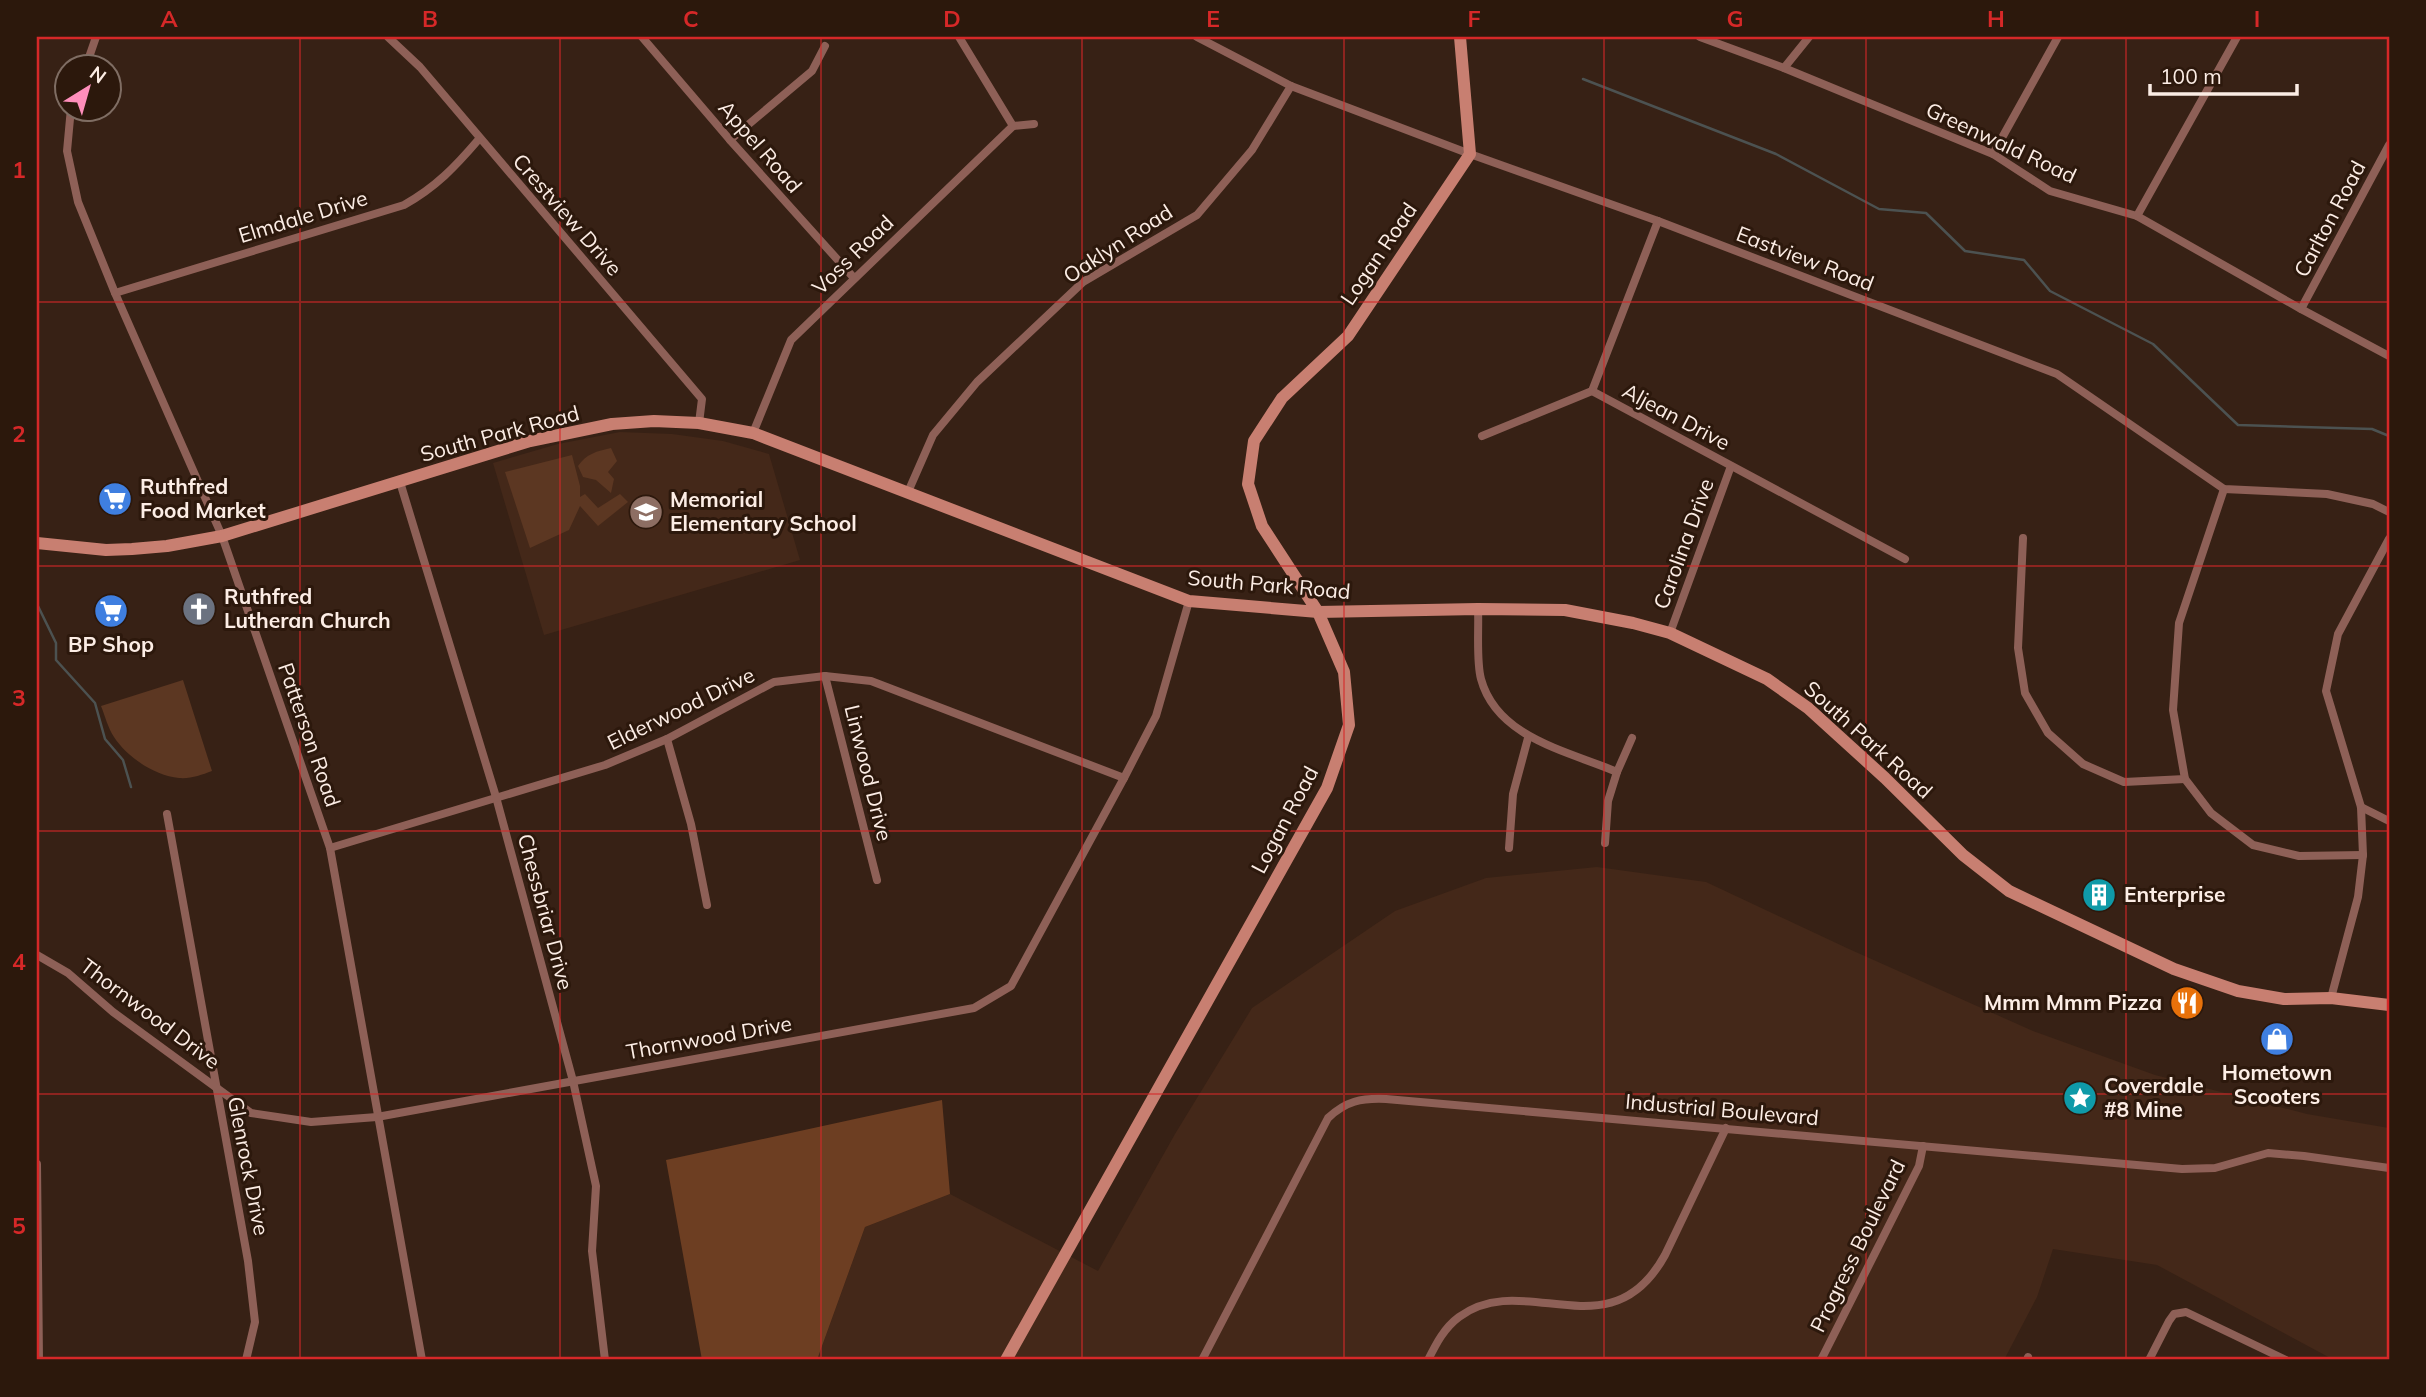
<svg xmlns="http://www.w3.org/2000/svg" width="2426" height="1397" viewBox="0 0 2426 1397" font-family="Mulish,sans-serif">
<style>
.built{fill:#442819}
.green{fill:#5c3722}
.forest{fill:#6d3e22}
.lines{fill:none;stroke-linecap:round;stroke-linejoin:round}
.stream{stroke:#4c5251;stroke-width:2.5}
.street{stroke:#8e6057;stroke-width:8}
.secondary{stroke:#c87f71;stroke-width:12}
.grid{fill:none;stroke:#d62828;stroke-width:2;stroke-opacity:0.55}
.labels{text-anchor:middle;stroke-width:6;stroke-linejoin:round;paint-order:stroke}
.street-label{font-size:21px;fill:#fcede5;stroke:#2c180c}
.poi-label{font-size:21px;font-weight:bold;fill:#fcede5;stroke:#2c180c;text-anchor:start}
.neatline{fill:none;stroke:#d62828;stroke-width:2.5}
.grid-label{font-size:23px;text-anchor:middle;font-weight:bold;fill:#d62828}
</style>
<rect width="100%" height="100%" fill="#372115"/>
<g class="built">
<polygon points="620,432 672,434 723,441 769,454 800,560 544,635 493,463 558,444"/>
<polygon points="1597,867 1706,882 1849,949 2033,1031 2155,1075 2307,1114 2389,1128 2389,1360 2334,1360 2157,1265 2053,1249 2037,1297 2004,1360 817,1360 865,1227 950,1194 1098,1271 1175,1134 1252,1008 1395,911 1486,878"/>
</g>
<g class="green">
<path d="M611 448 617 461 608 472 614 479 611 493 596 480 583 477 578 466C586 454 597 451 611 448Z"/>
<polygon points="572,455 580,486 580,497 585,494 598,508 620,494 628,502 598,526 580,506 569,530 530,548 505,472"/>
<path d="M183 680 212 771C201 775 191 779 179 778 155 776 127 757 114 737 108 728 105 716 101 706Z"/>
</g>
<polygon class="forest" points="942,1100 950,1194 865,1227 817,1360 702,1360 666,1160"/>
<g class="lines">
<g class="stream">
<polyline points="1583,79 1776,154 1879,209 1926,213 1965,251 2024,260 2050,291 2153,344 2238,425 2372,429 2389,436"/>
<polyline points="37,604 56,643 56,660 95,703 105,739 123,760 131,787"/>
</g>
<g class="street">
<polyline points="388,37 420,67 702,399 699,423"/>
<polyline points="642,37 730,140 854,278"/>
<polyline points="959,37 1013,126"/>
<polyline points="1197,37 1291,86 1470,154 1658,221 2057,374 2224,489 2327,494 2373,504 2389,512"/>
<polyline points="1700,37 1784,68 1993,154 2050,191 2137,216 2301,309 2389,356"/>
<polyline points="86,66 96,37"/>
<polyline points="1784,68 1809,37"/>
<polyline points="71,108 67,151 78,202 115,293 222,536 330,848 422,1360"/>
<polyline points="1013,126 1034,124"/>
<polyline points="730,140 812,71 825,46"/>
<polyline points="1993,154 2058,37"/>
<polyline points="2137,216 2237,37"/>
<polyline points="1658,221 1592,391 1905,559"/>
<path d="M115 293 404 205C436 187 455 167 479 139"/>
<polyline points="2301,309 2389,145"/>
<polyline points="753,433 791,340 1013,126"/>
<polyline points="1482,436 1592,391"/>
<polyline points="400,482 496,797 573,1081 596,1186 592,1251 605,1360"/>
<polyline points="2224,489 2179,623 2173,710 2185,779 2211,813 2253,845 2299,856 2363,855"/>
<polyline points="908,492 933,435 977,382 1083,282 1197,215 1252,150 1291,86"/>
<polyline points="2023,538 2018,648 2025,693 2048,733 2083,764 2124,782 2185,779"/>
<path d="M1478 609C1479 628 1476 661 1481 679 1497 738 1568 751 1617 772"/>
<polyline points="1670,633 1731,466"/>
<polyline points="825,676 877,880"/>
<polyline points="667,739 691,824 707,905"/>
<polyline points="2361,807 2389,821"/>
<polyline points="167,814 248,1261 255,1322 246,1360"/>
<polyline points="1605,843 1608,801 1617,772 1632,738"/>
<polyline points="330,848 605,765 667,739 774,682 825,676 871,681 1124,778"/>
<polyline points="1509,848 1513,794 1528,738"/>
<polyline points="37,955 68,973 113,1012 251,1113 311,1122 377,1117 974,1008 1011,986 1124,778 1156,716 1189,601"/>
<polyline points="2331,998 2358,897 2363,855 2361,807 2326,691 2338,634 2389,539"/>
<polyline points="37,1164 39,1360"/>
<path d="M1202 1360 1328 1118C1346 1101 1361 1098 1386 1099L2182 1169 2215 1168 2268 1153 2304 1156 2389 1168"/>
<path d="M1428 1360C1436 1344 1444 1328 1459 1317 1525 1268 1610 1355 1665 1255L1726 1128"/>
<polyline points="1821,1360 1919,1166 1923,1146"/>
<polyline points="2027,1360 2028,1357"/>
<polyline points="2149,1360 2169,1321 2174,1314 2186,1312 2286,1360"/>
</g>
<g class="secondary">
<polyline points="37,543 106,550 132,549 167,546 222,536 530,441 612,424 654,421 699,423 753,433 1189,601 1318,612 1478,609 1565,610 1633,623 1670,633 1767,679 1808,708 1885,778 1963,855 2009,891 2174,969 2238,991 2284,999 2331,998 2389,1005"/>
<polyline points="1006,1360 1327,788 1349,725 1344,672 1318,612 1262,526 1248,484 1254,441 1282,398 1348,336 1470,154 1460,37"/>
</g>
</g>
<path class="grid" d="M300 37V1360M560 37V1360M821 37V1360M1082 37V1360M1344 37V1360M1604 37V1360M1866 37V1360M2126 37V1360M37 302H2389M37 566H2389M37 831H2389M37 1094H2389"/>
<defs>
<g id="supermarket-disc" transform="scale(1.75)"><circle r="9.5" fill="#3f7fe0" stroke="#2c180c"/><path d="M-6-5.5h2.5l.6 2H6L4.5 2H-2.5L-4.4-4H-6ZM-1.5 3.2a1.3 1.3 0 1 0 .1 0ZM3 3.2a1.3 1.3 0 1 0 .1 0Z" fill="#fff"/></g>
<g id="school-disc" transform="scale(1.75)"><circle r="9.5" fill="#8d6e63" stroke="#2c180c"/><path d="M0-5L7-2L0 1L-7-2ZM-4 1L0 2.5L4 1V4Q0 6-4 4Z" fill="#fff"/></g>
<g id="church-disc" transform="scale(1.75)"><circle r="9.5" fill="#6b7280" stroke="#2c180c"/><path d="M-1.2-6h2.4v3.5h3.3v2.4h-3.3V6h-2.4V-.1h-3.3v-2.4h3.3Z" fill="#fff"/></g>
<g id="building-disc" transform="scale(1.75)"><circle r="9.5" fill="#0f9aa8" stroke="#2c180c"/><path d="M-4-6H4V6H1V3H-1V6H-4ZM-2.5-4.3h1.7v1.8h-1.7ZM.8-4.3h1.7v1.8H.8ZM-2.5-1h1.7V.8h-1.7ZM.8-1h1.7V.8H.8Z" fill="#fff"/></g>
<g id="restaurant-disc" transform="scale(1.75)"><circle r="9.5" fill="#e8710a" stroke="#2c180c"/><path d="M-5-6h1v4h1v-4h1v4h1v-4h1v5L-1.5 .5V6h-2V.5L-5-1ZM5-6V6H3V1.5H1.5Q1.5-4 5-6Z" fill="#fff"/></g>
<g id="shop-disc" transform="scale(1.75)"><circle r="9.5" fill="#3f7fe0" stroke="#2c180c"/><path d="M-5-2.5h2.3a2.7 3.5 0 0 1 5.4 0H5L5.5 6h-11ZM-1.5-2.5h3a1.5 2.3 0 0 0-3 0Z" fill="#fff"/></g>
<g id="sight-disc" transform="scale(1.75)"><circle r="9.5" fill="#0f9aa8" stroke="#2c180c"/><path d="M0-6L1.8-2.2L6-1.7L2.9 1.2L3.7 5.4L0 3.3L-3.7 5.4L-2.9 1.2L-6-1.7L-1.8-2.2Z" fill="#fff"/></g>
</defs>
<g fill-rule="evenodd">
<use href="#supermarket-disc" x="115" y="499"/>
<use href="#school-disc" x="646" y="512"/>
<use href="#church-disc" x="199" y="609"/>
<use href="#supermarket-disc" x="111" y="611"/>
<use href="#building-disc" x="2099" y="895"/>
<use href="#restaurant-disc" x="2187" y="1003"/>
<use href="#shop-disc" x="2277" y="1039"/>
<use href="#sight-disc" x="2080" y="1098"/>
</g>
<g class="labels">
<g class="street-label">
<text transform="translate(2001 143) rotate(25)" y="7">Greenwald Road</text>
<text transform="translate(760 147) rotate(49)" y="7">Appel Road</text>
<text transform="translate(567 215) rotate(49)" y="7">Crestview Drive</text>
<text transform="translate(303 217) rotate(-17)" y="7">Elmdale Drive</text>
<text transform="translate(2330 219) rotate(-62)" y="7">Carlton Road</text>
<text transform="translate(1118 244) rotate(-33)" y="7">Oaklyn Road</text>
<text transform="translate(1379 254) rotate(-56)" y="7">Logan Road</text>
<text transform="translate(853 255) rotate(-44)" y="7">Voss Road</text>
<text transform="translate(1805 259) rotate(21)" y="7">Eastview Road</text>
<text transform="translate(1676 417) rotate(28)" y="7">Aljean Drive</text>
<text transform="translate(500 434) rotate(-15)" y="7">South Park Road</text>
<text transform="translate(1684 544) rotate(-70)" y="7">Carolina Drive</text>
<text transform="translate(1269 585) rotate(5)" y="7">South Park Road</text>
<text transform="translate(681 709) rotate(-26)" y="7">Elderwood Drive</text>
<text transform="translate(309 735) rotate(71)" y="7">Patterson Road</text>
<text transform="translate(1868 740) rotate(42)" y="7">South Park Road</text>
<text transform="translate(868 773) rotate(76)" y="7">Linwood Drive</text>
<text transform="translate(1285 820) rotate(-62)" y="7">Logan Road</text>
<text transform="translate(545 912) rotate(75)" y="7">Chessbriar Drive</text>
<text transform="translate(150 1014) rotate(37)" y="7">Thornwood Drive</text>
<text transform="translate(709 1038) rotate(-10)" y="7">Thornwood Drive</text>
<text transform="translate(1722 1110) rotate(5)" y="7">Industrial Boulevard</text>
<text transform="translate(248 1166) rotate(79)" y="7">Glenrock Drive</text>
<text transform="translate(1858 1246) rotate(-64)" y="7">Progress Boulevard</text>
</g>
<g class="poi-label">
<text x="140" y="494">Ruthfred<tspan x="140" dy="24">Food Market</tspan></text>
<text x="670" y="507">Memorial<tspan x="670" dy="24">Elementary School</tspan></text>
<text x="224" y="604">Ruthfred<tspan x="224" dy="24">Lutheran Church</tspan></text>
<text x="111" y="652" text-anchor="middle">BP Shop</text>
<text x="2124" y="902">Enterprise</text>
<text x="2162" y="1010" text-anchor="end">Mmm Mmm Pizza</text>
<text x="2277" y="1080" text-anchor="middle">Hometown<tspan x="2277" dy="24">Scooters</tspan></text>
<text x="2104" y="1093">Coverdale<tspan x="2104" dy="24">#8 Mine</tspan></text>
</g>
</g>
<rect width="2426" height="1397" fill="none" stroke="#2c180c" stroke-width="77"/>
<g transform="translate(88 88) rotate(37)"><circle r="33" fill="#2c180c" stroke="#7f6d63" stroke-width="2"/>
<path d="M0-5L12 26L0 18L-12 26Z" fill="#fe8ebb"/>
<text y="-10" font-size="19" font-weight="bold" text-anchor="middle" fill="#fcede5">N</text>
</g>
<path d="M2150 84v10h147v-10" fill="none" stroke="#fcede5" stroke-width="3.5"/>
<text x="2160" y="84" font-size="21" fill="#fcede5" stroke="#2c180c" stroke-width="5" paint-order="stroke">100 m</text>
<rect x="38" y="38" width="2350" height="1320" class="neatline"/>
<g class="grid-label">
<text x="169" y="27">A</text>
<text x="430" y="27">B</text>
<text x="691" y="27">C</text>
<text x="952" y="27">D</text>
<text x="1213" y="27">E</text>
<text x="1474" y="27">F</text>
<text x="1735" y="27">G</text>
<text x="1996" y="27">H</text>
<text x="2257" y="27">I</text>
<text x="19" y="178">1</text>
<text x="19" y="442">2</text>
<text x="19" y="706">3</text>
<text x="19" y="970">4</text>
<text x="19" y="1234">5</text>
</g>
</svg>
